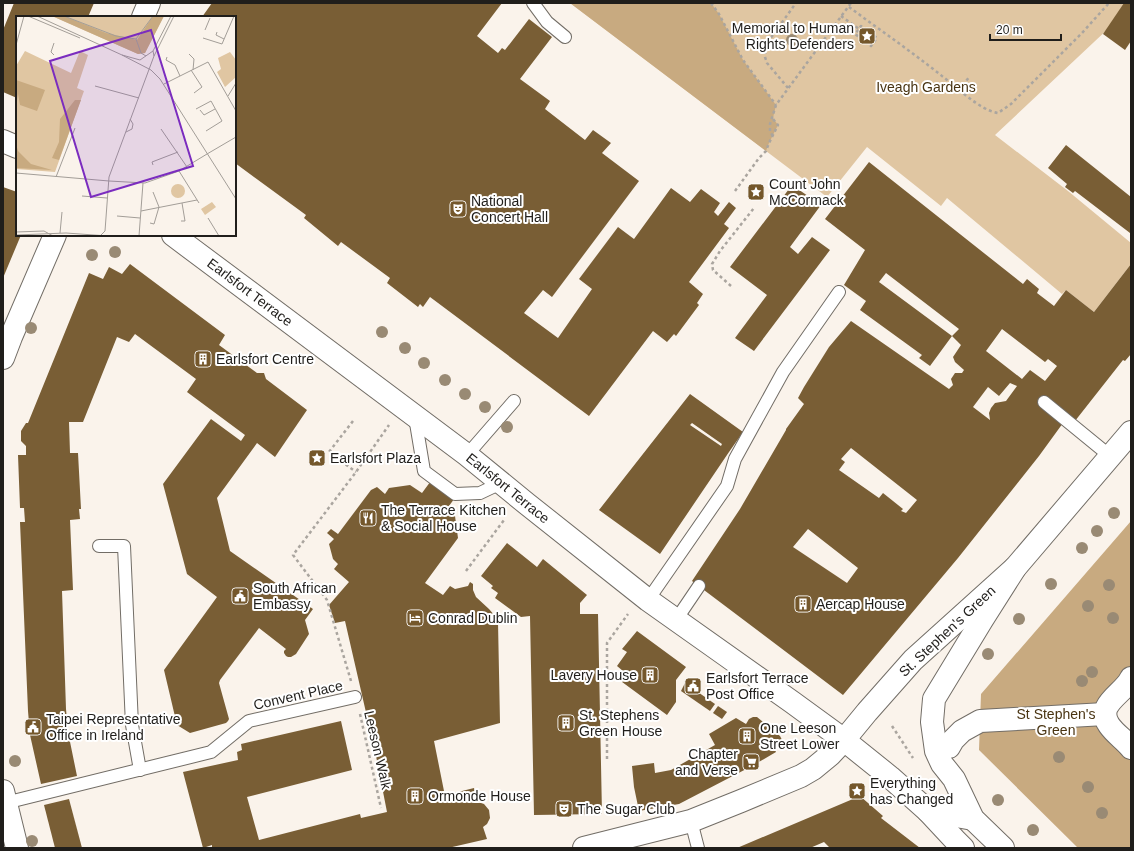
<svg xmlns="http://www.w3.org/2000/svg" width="1134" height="851" viewBox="0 0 1134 851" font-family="Helvetica,sans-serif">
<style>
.green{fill:#e0c6a2}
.forest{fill:#c8aa80}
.building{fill:#795e35;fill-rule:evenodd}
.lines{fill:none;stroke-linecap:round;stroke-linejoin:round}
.lane-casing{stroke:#726d66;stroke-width:14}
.street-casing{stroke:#726d66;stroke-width:24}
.secondary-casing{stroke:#726d66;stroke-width:24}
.path{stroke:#aaa59f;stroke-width:2.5;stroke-dasharray:3 3;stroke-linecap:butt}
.lane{stroke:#fff;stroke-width:12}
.street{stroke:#fff;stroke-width:22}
.secondary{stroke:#fff;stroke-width:22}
.tree{fill:#998a74}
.labels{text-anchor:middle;stroke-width:4;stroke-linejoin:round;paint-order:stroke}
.poi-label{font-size:14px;fill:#201e1b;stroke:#fff;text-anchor:start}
.park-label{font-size:14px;fill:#493412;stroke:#fff}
.street-label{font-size:14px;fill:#201e1b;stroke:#fff}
.inset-road{fill:none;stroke:#a39e98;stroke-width:1}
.view{fill:#7b2cbf;fill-opacity:0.15;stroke:#7b2cbf;stroke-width:2}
.inset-edge{fill:none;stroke:#201e1b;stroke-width:2}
</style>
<rect width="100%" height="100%" fill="#faf3eb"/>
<polygon class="green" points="570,3 1131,3 1110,27 995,135 1068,191 1131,243 1131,264 1094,312 1066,290 1062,294 947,198 941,206 867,147 827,197"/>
<g class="forest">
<polygon points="570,3 711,3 719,14 743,60 776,105 773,118 778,125 769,143 766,151"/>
<polygon points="1131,521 1131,678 1097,721 1131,748 1131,848 1078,848 979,750 981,694"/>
</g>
<g class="building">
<polygon points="14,3 94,3 88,17 17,17 17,98 3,92 3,30"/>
<polygon points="212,3 502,3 477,36 498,53 502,48 505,50 529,19 552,37 520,79 550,101 545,109 585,140 593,130 611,143 602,153 639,181 552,297 543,290 524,313 558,338 592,289 579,279 618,227 634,239 671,188 690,202 701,189 720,203 714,212 718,216 729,202 736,208 724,224 729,228 689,282 703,294 697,303 699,305 676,336 674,334 667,342 653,331 589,416 430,297 423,307 420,304 418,307 387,283 390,278 341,242 338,246 304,218 306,215 235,163 235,17 202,17"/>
<polygon points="1124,3 1131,3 1131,41 1125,50 1103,34"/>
<polygon points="1066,145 1131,197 1131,232 1130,233 1075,191 1073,193 1065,187 1067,184 1048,168"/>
<path d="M869 162 1023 284 1027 279 1039 289 1037 293 1054 306 1066 290 1094 312 1131 264V354L1125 361 1123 360 1075 421 1044 396 1038 404 1063 423 1039 456 958 558 843 695 692 581 740 509 786 430V429L804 404 798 398 804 387 829 347 851 321 949 389 953 385 951 379 955 373H962L964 370 955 362 953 357 961 345 952 336 930 366 919 358 922 355 860 310 866 301 844 285 865 250 825 219ZM886 273 959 329 952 336 879 282ZM1002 329 1045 362 1048 359 1057 366 1045 381 1030 370 1022 379 986 351ZM1010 383 1017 386 1006 401 995 403 991 408 989 413 990 420 973 407 988 387 999 396ZM851 448 917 500 906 513 901 511 903 509 883 493 879 498 839 470 845 462 841 459ZM808 529 858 568 847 583 793 547Z"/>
<polygon points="792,185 821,205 790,247 798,254 812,237 830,250 754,351 735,338 767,295 730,267"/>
<polygon points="3,187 17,192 17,235 21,235 3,278"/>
<polygon points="130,264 225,335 219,345 257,373 264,373 266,379 307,410 275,457 257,443 217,498 230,551 313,609 305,620 309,634 296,654 291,657 288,657 286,656 284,653 284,651 286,649 259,628 220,680 219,683 229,719 228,721 226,723 190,733 177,725 164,670 217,597 187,574 163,484 211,419 241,441 245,435 187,392 196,379 135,334 129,342 117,337 83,422 69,422 70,453 78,453 81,509 79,509 80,519 70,520 73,590 62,591 66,709 68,732 77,776 41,784 30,735 28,711 20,522 25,522 24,508 20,508 18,455 26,455 26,446 21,441 21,431 26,423 28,423 89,273 103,279 109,267 122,274"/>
<path d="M690 394 743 432 729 452 660 554 599 510ZM692 423 722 444 721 446 690 425Z"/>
<polygon points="436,474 460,491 446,510 455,516 458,538 425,583 443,595 450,586 455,589 468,586 470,582 473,584 473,590 476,597 489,609 495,616 498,622 500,723 434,741 446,801 452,799 450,794 474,788 477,803 481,803 484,804 489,810 490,818 487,824 483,827 487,839 448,848 212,848 212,845 203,848 183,772 238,760 237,752 242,750 241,744 341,721 352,770 247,797 259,840 360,814 361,818 387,812 376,756 345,621 335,623 329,605 349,582 334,569 338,564 333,559 329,544 334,539 327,533 331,529 338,534 371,490 377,487 385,494 389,488 410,485 422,493"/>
<polygon points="507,543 537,567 543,559 587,595 580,603 580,614 598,614 602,814 534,815 530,616 521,617 495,598 498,593 491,588 493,586 481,576"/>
<polygon points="637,631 686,667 676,680 676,702 667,715 618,679 623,671 617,666 627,652 622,649"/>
<polygon points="685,683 715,704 710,711 681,691"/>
<polygon points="718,706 727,712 722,719 713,713"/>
<polygon points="753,717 757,717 780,736 782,740 780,743 774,748 776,752 752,766 679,804 639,811 634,787 632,766 654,763 655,773 671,770 715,745 709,734 736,718 746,724 749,719"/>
<polygon points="860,796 883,816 881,818 920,848 830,848 824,842 810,848 737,848"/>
<polygon points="69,799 82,848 55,848 44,805"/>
</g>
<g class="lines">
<g class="lane-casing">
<g id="lane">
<polyline points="533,3 547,22 565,37"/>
<polyline points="1044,402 1110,456"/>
<polyline points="415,417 424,471 455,494 480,493 501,483"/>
<polyline points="467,455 514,401"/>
<polyline points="99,546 124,546 132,725 140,770"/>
<polyline points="648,600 727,486 735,459 783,372 839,292"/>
<polyline points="676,620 699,586"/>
<polyline points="5,803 211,752 249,721 355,697"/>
<polyline points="691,821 698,848"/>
</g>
</g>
<g class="street-casing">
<g id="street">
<path d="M1131 678C1124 694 1095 704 1109 725 1115 734 1125 740 1131 748"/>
<polyline points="949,747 953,740 962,731 980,721 1105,714"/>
<polyline points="928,811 955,840 963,848"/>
</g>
</g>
<g class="secondary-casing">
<g id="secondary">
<polyline points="143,17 149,3"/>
<polyline points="3,141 17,147"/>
<polyline points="173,235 467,455 527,504 648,600 792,702 844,740 890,777 928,811 973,819"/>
<polyline points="3,358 11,337 55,235"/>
<polyline points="3,791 17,848"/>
<polyline points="584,848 691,821 741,801 801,776 813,769 830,755 844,740 867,712 913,660 1015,568"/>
<polyline points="1003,848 973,819 954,779 942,764 936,751 932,722 934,699 982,620 1015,568 1131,432"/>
</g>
</g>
<g class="path">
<polyline points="711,3 719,14 743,60 776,105"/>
<path d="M849 7C880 30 912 52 942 76 957 87 979 110 998 113L1011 104 1082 33 1109 3"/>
<polyline points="841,16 859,29 861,26 877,38 871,46 855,34 859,29"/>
<polyline points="788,88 767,63 765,57 765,49 770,39 796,3"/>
<polyline points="959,90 970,76"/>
<polyline points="773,136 770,132 770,124 776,105 851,3"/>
<polyline points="735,191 759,158 766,151 769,143 778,125 773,119"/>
<polyline points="731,286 713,270 712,264 720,251 754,208"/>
<polyline points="353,421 329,452 356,472"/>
<polyline points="466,571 504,520"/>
<polyline points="351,681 327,600 293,555 356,472 389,425"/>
<polyline points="360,714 381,808"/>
<polyline points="892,726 913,758"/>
<polyline points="607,759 607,643 628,614"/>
</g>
<use href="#lane" class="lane"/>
<use href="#street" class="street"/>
<use href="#secondary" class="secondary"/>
</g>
<g class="tree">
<circle cx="792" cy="40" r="6"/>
<circle cx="115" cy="252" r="6"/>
<circle cx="92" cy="255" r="6"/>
<circle cx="31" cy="328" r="6"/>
<circle cx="382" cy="332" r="6"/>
<circle cx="405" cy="348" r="6"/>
<circle cx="424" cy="363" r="6"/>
<circle cx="445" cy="380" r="6"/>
<circle cx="465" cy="394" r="6"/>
<circle cx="485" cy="407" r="6"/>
<circle cx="507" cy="427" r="6"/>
<circle cx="1114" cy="513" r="6"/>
<circle cx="1097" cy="531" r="6"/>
<circle cx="1082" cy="548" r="6"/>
<circle cx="1051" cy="584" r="6"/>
<circle cx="1109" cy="585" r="6"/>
<circle cx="1088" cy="606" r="6"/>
<circle cx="1113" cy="618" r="6"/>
<circle cx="1019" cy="619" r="6"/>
<circle cx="988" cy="654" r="6"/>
<circle cx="1092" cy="672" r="6"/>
<circle cx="1082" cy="681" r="6"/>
<circle cx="1059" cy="757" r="6"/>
<circle cx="15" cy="761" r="6"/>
<circle cx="1088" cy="787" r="6"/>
<circle cx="998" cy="800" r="6"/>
<circle cx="1102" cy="813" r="6"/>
<circle cx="1033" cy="830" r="6"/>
<circle cx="32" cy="841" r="6"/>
</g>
<defs>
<g id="sight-square" transform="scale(0.9)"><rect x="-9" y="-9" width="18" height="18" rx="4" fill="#74572b" stroke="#fff"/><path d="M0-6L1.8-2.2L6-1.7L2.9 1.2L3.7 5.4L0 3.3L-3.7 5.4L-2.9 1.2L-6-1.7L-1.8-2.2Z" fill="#fff"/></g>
<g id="theatre-square" transform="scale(0.9)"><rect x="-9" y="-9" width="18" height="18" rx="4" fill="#74572b" stroke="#fff"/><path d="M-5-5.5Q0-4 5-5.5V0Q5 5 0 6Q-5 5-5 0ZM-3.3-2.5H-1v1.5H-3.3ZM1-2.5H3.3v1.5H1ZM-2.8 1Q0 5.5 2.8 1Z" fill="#fff"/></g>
<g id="building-square" transform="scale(0.9)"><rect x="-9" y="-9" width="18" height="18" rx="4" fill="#74572b" stroke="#fff"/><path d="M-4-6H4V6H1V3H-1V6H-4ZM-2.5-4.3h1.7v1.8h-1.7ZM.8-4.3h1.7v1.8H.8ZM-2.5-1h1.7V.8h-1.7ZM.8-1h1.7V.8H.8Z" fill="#fff"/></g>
<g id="restaurant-square" transform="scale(0.9)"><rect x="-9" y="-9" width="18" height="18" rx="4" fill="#74572b" stroke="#fff"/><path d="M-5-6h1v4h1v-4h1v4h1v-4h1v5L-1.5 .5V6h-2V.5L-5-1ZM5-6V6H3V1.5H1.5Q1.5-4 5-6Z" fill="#fff"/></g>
<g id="civic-square" transform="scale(0.9)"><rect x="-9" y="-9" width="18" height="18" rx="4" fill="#74572b" stroke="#fff"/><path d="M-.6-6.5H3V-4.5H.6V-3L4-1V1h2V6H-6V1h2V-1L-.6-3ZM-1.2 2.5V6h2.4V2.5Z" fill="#fff"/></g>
<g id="hotel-square" transform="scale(0.9)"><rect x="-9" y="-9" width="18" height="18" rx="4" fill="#74572b" stroke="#fff"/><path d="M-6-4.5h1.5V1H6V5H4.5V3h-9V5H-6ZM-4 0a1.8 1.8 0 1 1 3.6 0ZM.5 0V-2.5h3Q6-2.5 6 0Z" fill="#fff"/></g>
<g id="supermarket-square" transform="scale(0.9)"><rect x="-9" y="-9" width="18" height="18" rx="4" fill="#74572b" stroke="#fff"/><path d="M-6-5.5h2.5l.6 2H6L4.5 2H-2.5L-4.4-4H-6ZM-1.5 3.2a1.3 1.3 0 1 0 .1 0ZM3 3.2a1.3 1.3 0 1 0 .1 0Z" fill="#fff"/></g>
</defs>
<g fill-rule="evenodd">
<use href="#sight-square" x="867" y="36"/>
<use href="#sight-square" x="756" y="192"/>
<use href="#theatre-square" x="458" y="209"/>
<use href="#building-square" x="203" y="359"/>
<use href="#sight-square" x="317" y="458"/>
<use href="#restaurant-square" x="368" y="518"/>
<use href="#civic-square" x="240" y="596"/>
<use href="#building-square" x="803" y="604"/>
<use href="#hotel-square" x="415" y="618"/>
<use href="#building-square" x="650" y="675"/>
<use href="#civic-square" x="693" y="686"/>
<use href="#building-square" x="566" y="723"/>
<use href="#civic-square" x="33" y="727"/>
<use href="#building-square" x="747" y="736"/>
<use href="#supermarket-square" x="751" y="762"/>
<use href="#sight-square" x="857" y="791"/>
<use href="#building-square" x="415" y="796"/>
<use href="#theatre-square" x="564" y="809"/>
</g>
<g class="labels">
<g class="poi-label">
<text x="854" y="33" text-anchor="end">Memorial to Human<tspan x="854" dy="16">Rights Defenders</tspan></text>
<text x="769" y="189">Count John<tspan x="769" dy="16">McCormack</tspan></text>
<text x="471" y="206">National<tspan x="471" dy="16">Concert Hall</tspan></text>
<text x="216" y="364">Earlsfort Centre</text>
<text x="330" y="463">Earlsfort Plaza</text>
<text x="381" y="515">The Terrace Kitchen<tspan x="381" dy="16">&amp; Social House</tspan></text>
<text x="253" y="593">South African<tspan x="253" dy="16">Embassy</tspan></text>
<text x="816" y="609">Aercap House</text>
<text x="428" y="623">Conrad Dublin</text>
<text x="637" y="680" text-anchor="end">Lavery House</text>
<text x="706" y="683">Earlsfort Terrace<tspan x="706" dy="16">Post Office</tspan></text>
<text x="579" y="720">St. Stephens<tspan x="579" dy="16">Green House</tspan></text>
<text x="46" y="724">Taipei Representative<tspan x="46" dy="16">Office in Ireland</tspan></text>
<text x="760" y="733">One Leeson<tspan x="760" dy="16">Street Lower</tspan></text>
<text x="738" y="759" text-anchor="end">Chapter<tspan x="738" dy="16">and Verse</tspan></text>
<text x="870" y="788">Everything<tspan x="870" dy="16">has Changed</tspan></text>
<text x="428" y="801">Ormonde House</text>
<text x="577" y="814">The Sugar Club</text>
</g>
<g class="park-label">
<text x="926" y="92">Iveagh Gardens</text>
<text x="1056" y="719">St Stephen's<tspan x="1056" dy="16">Green</tspan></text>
</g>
<g class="street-label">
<text transform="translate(250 292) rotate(37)" y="5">Earlsfort Terrace</text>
<text transform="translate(508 488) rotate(39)" y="5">Earlsfort Terrace</text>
<text transform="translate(947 631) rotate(-43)" y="5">St. Stephen's Green</text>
<text transform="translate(298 695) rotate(-13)" y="5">Convent Place</text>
<text transform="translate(378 750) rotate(77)" y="5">Leeson Walk</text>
</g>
</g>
<g transform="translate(16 16)">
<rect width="220" height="220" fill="#faf3eb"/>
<path d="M36 0H148L129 37 122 38ZM9 35 55 57 64 35 72 39 61 72 68 75 39 156 0 153V50ZM214 36 220 44V61L209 71 201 56 205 53 202 42ZM155 175a7 7 0 1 1 14 0a7 7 0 1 1-14 0ZM196 186 200 191 189 199 185 193Z" fill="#e0c6a2"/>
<path d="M36 0H48L90 17 121 24 137 0H148L129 37 122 38ZM0 64 29 74 21 95 4 89 2 78 0 92ZM59 84H65L43 144 36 142 43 126 44 103ZM0 128 2 135 15 148 36 154 0 152Z" fill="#c8aa80"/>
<path class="inset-road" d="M12 0 64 22M21 0 106 39 124 44 137 35 155 0M48 0 100 20 120 23M189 14 194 2M201 16 200 19 208 23M187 22 206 28 218 0M120 23 137 0M120 23 125 37 130 40M0 29 8 0M173 38 178 43 177 54M38 39 35 36 38 27M106 39 135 54 144 63 220 183M138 40 158 0M151 41 150 44 159 49 164 60M175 54 186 71 178 77M148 68 192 46 220 95M79 70 123 82M212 80 220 67M180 93 195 85 206 105 190 115M184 94 188 99 199 93M145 113 171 151M110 116 116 113 117 108 114 103M191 138 220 121M137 149 136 146 162 136M163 155 183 187M0 157 93 165M40 161 59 112M93 165 129 167 163 155 191 138M66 180 91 182M125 195 181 184M101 200 124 202M192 202 203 220M165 205H169L166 187M134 207 138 208 143 191 137 176M0 216 28 215 37 220M44 217 46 196M0 219 50 217 92 220M85 219 89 215 93 161 138 40 137 35M123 220 127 167"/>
<path class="view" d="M135 14 177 150 75 181 34 45Z"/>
<rect width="220" height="220" class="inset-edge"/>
</g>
<rect width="1134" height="851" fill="none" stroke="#201e1b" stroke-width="8"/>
<path d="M990 34v6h71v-6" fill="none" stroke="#201e1b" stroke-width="2"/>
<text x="996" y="34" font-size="12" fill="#201e1b" stroke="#ffffff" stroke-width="3" paint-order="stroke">20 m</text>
</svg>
